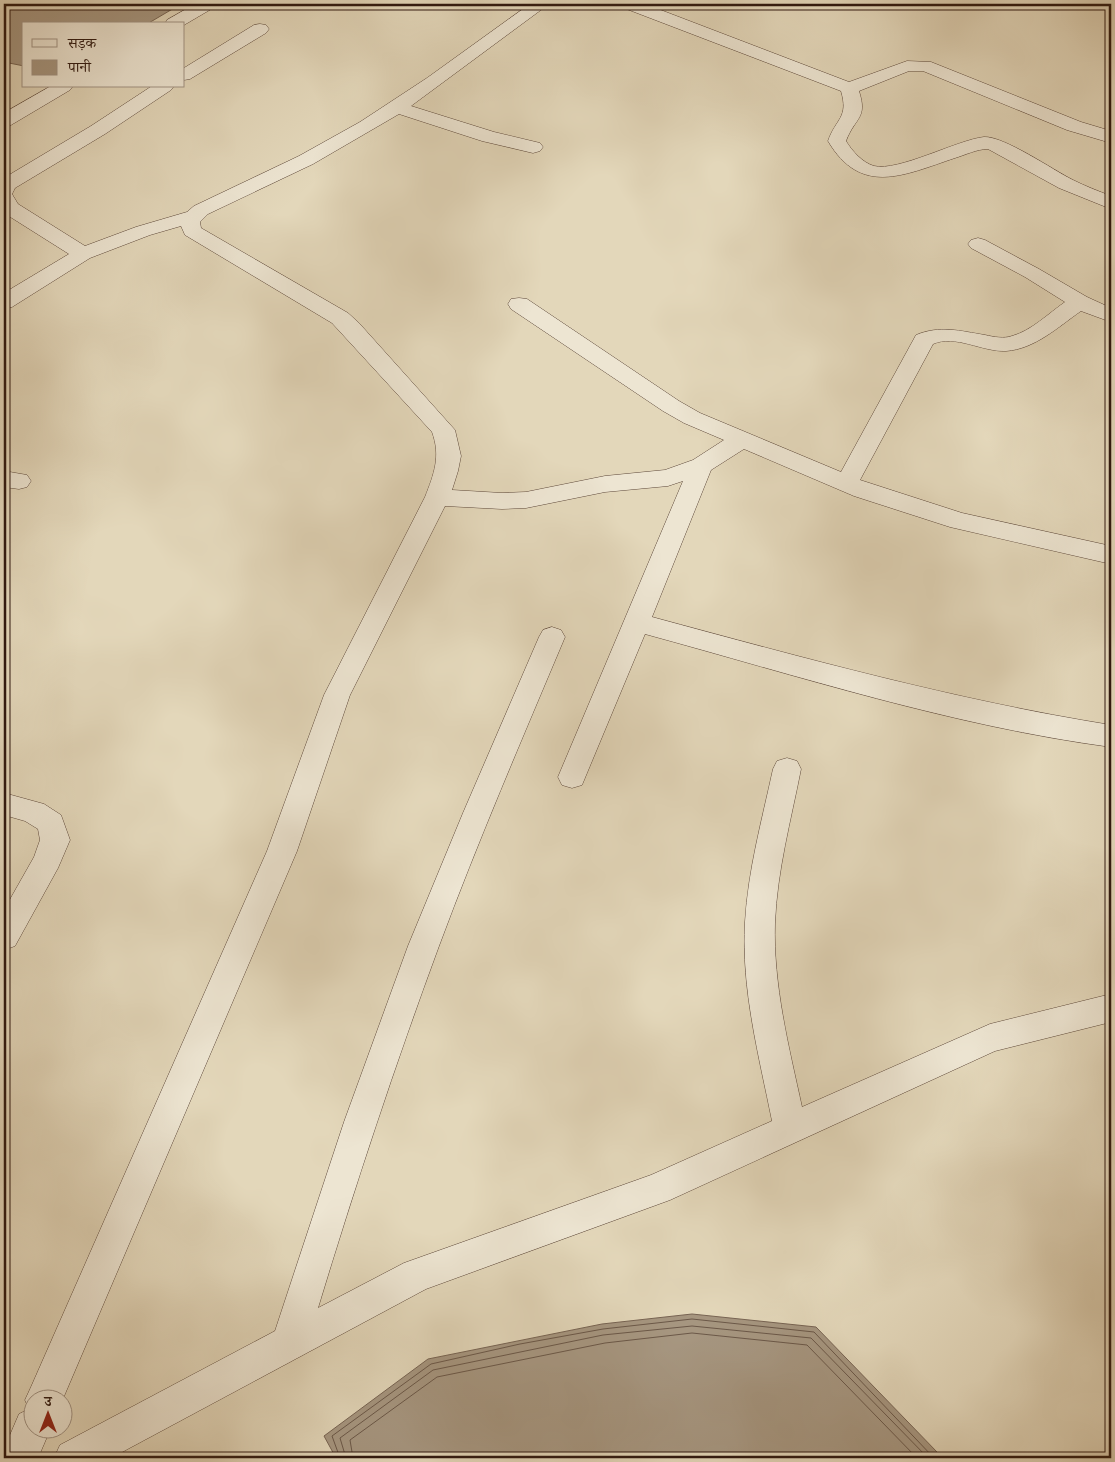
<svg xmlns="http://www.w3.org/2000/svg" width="1115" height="1462" viewBox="0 0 1115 1462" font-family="Vollkorn,'Noto Serif Devanagari',serif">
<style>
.water{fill:#a69680;stroke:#776453}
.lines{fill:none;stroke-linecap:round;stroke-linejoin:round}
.shore{stroke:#6b5848;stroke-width:1}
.minor-casing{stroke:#5d483a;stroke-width:1}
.minor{fill:#ede5d2;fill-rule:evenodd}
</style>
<rect width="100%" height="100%" fill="#e3d7ba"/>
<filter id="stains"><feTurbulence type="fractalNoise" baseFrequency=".004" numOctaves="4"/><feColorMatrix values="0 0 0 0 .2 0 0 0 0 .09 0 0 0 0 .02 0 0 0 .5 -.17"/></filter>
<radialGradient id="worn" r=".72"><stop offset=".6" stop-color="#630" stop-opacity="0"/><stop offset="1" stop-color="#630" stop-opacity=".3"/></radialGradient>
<g class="water">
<polygon points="4,4 181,4 147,24 24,24 24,66 4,62"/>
<polygon points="692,1314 816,1327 937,1452 940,1458 336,1458 324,1436 428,1359 602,1324"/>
</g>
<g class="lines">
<g class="shore">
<polyline points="340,1458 332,1436 431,1364 520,1344 603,1329 692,1319 814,1332 934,1458"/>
<polyline points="346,1458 340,1438 433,1370 603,1335 692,1326 811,1338 928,1458"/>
<polyline points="353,1458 350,1440 437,1377 605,1343 692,1333 807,1345 917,1458"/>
</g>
<g class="minor-casing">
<g id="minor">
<polygon points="195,4 215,4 213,8 184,25 165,24 167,20"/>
<path d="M530 4H549L411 106 494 132 540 143 543 147 540 151 533 153 482 141 399 114 313 164 208 214 200 222 201 228 348 313 359 323 455 430 461 456 458 471 452 490 502 493 526 492 605 476 665 470 693 460 724 440 684 423 663 411 511 309 508 304 511 299 519 298 527 299 679 401 700 413 841 472 916 335C940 325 960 331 985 335 994 337 1004 339 1012 336 1031 331 1049 313 1065 302L1025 277 971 248 968 244 971 240 978 238 985 240 1039 269 1087 297 1111 308V322L1081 311C1058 327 1035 349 1006 351 982 352 955 334 933 344L860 480 962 513 1111 546V564L950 527 854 496 744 449 711 470 652 617C804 658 955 700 1111 725V747C953 726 799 676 645 634L582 785 572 788 562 785 558 777 683 481 668 486 605 492 526 508 502 509 445 506 350 695 297 851 62 1401 32 1400V1430H50L38 1458H4V1449L19 1414 29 1409 25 1400 31 1387 267 851 324 695 425 497C434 474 441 456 432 432L332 323 185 235 181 226 150 235 90 258 12 307 4 308V293L69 254 4 213V178L91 126 152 86H174L171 90 105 134 15 188 12 194 18 204 85 246 136 227 187 212 194 206 299 156 360 122 427 78Z"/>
<path d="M622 4H645L849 82 907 61 931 62 1081 122 1111 131V143L1067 130 923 71H909L859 91C868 119 855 117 846 141 852 151 863 163 874 166 898 172 957 140 984 137 1004 136 1053 170 1073 180 1085 186 1098 191 1111 196V209L1059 188 988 149C977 149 965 155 955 158 904 175 861 197 828 141 836 118 849 118 841 91L624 8Z"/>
<polygon points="260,24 266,25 269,29 266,33 190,79 184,80 184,68 254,25"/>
<polygon points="51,86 73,86 70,90 11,125 4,127 4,113"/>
<polygon points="4,471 27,475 31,481 27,487 19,489 4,487"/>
<path d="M552 627 561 630 565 637C522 739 478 841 439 946 395 1065 355 1186 318 1308L404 1263 651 1175 772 1121C759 1056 741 989 745 922 748 870 762 820 773 769L777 761 787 758 797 761 801 769C791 820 777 871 775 923 773 985 789 1047 802 1107L990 1024 1111 994V1022L995 1051 670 1200 426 1289 111 1458H54L60 1445 275 1331 344 1122 408 946 463 813 539 637 543 630Z"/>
<polygon points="4,793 44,804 61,815 70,840 58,868 15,946 4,950 4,910 34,857 40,840 38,829 25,821 4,815"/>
</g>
</g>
<use href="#minor" class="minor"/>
</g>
<rect width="1115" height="1462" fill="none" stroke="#e3d7ba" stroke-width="20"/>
<rect x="5" y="5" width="1105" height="1452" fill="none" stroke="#301910" stroke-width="2.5"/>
<rect x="10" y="10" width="1095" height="1442" fill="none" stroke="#301910"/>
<rect x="22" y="22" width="162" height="65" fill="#ede5d2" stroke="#a19384"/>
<rect x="32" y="39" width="25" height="8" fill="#ede5d2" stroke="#a19384"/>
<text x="68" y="48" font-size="15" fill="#301910">सड़क</text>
<rect x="32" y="60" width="25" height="15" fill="#a69680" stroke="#a19384"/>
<text x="68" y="72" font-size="15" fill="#301910">पानी</text>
<g transform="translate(48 1414)"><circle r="24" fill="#ede5d2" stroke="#a19384"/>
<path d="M0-4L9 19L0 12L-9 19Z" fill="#8f2418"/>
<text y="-8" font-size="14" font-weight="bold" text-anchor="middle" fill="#301910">उ</text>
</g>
<rect width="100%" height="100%" filter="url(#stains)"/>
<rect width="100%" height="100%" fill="url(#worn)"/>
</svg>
